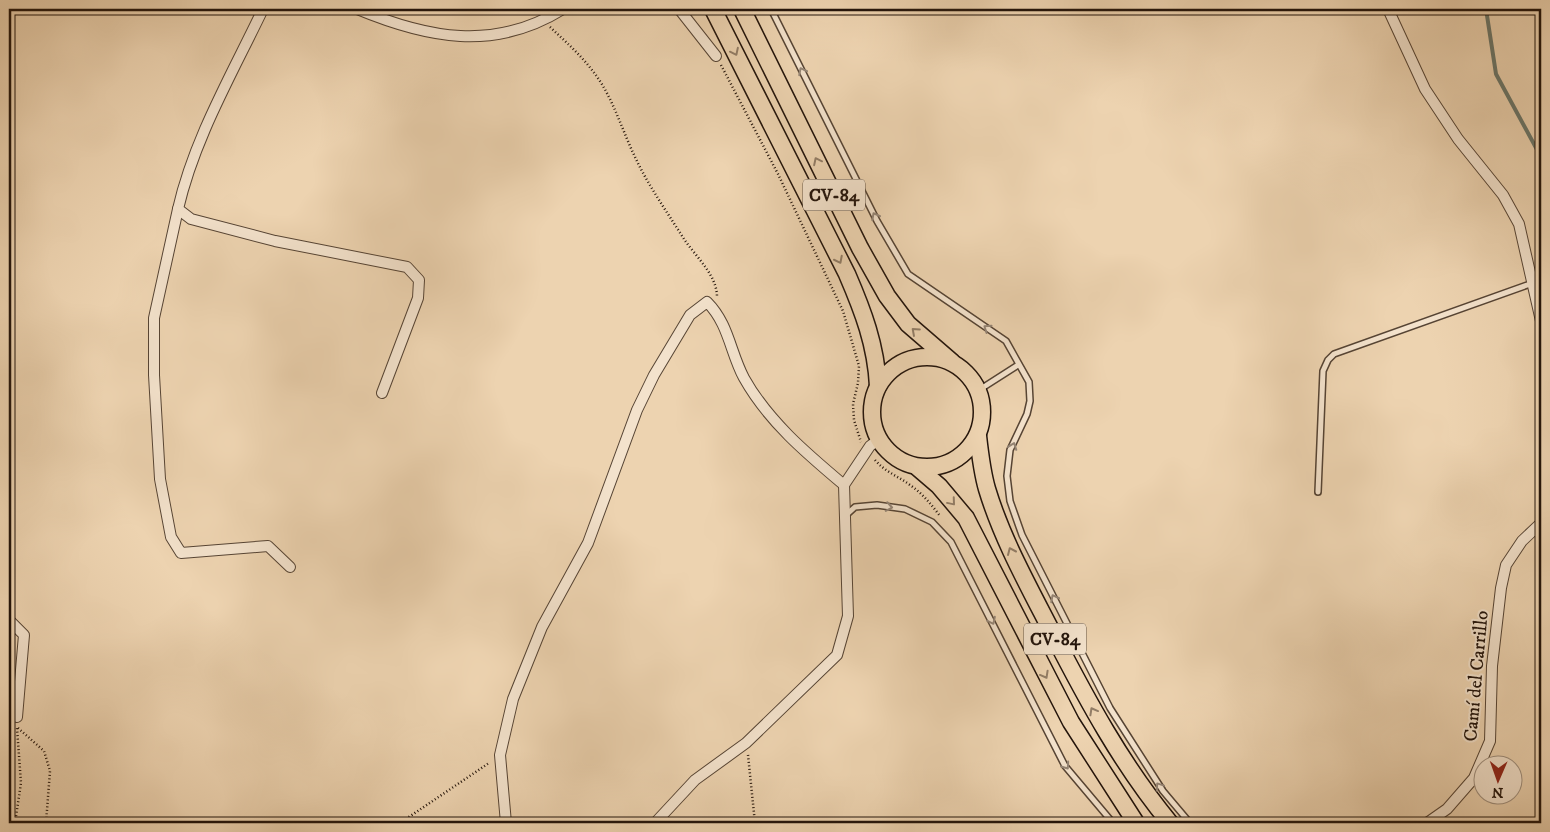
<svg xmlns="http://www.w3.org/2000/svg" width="1550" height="832" viewBox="0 0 1550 832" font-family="'IM FELL DW Pica',serif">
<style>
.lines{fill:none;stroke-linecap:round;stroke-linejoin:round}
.stream{stroke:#6a766a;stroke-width:4}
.lane-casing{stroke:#564434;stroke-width:8}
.street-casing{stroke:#564434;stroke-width:12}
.primary-casing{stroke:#23140b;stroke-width:19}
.path{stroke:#23140b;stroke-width:2.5;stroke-dasharray:1 2.5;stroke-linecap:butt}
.lane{stroke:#f3e2cc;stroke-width:5}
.street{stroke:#f3e2cc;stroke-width:10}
.primary{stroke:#edd3b0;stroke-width:16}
.oneway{stroke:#927d66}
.oneway2{stroke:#958575}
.labels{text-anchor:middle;stroke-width:4;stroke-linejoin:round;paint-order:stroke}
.shield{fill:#f3e2cc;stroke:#615245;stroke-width:1}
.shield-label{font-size:18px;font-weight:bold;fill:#23140b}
.street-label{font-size:19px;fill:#23140b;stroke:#f3e2cc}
</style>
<rect width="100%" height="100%" fill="#edd3b0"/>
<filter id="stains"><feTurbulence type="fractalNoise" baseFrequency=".004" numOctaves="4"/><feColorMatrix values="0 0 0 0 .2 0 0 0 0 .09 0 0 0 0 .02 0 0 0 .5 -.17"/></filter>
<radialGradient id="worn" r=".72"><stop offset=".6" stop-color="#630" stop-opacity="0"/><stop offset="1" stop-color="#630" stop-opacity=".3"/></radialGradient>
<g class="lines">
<polyline class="stream" points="1486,9 1496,74 1541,157"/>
<g class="lane-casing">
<g id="lane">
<polyline points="771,9 877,221 908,274 1006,341 1029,382 1030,401 1027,414 1010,450 1007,476 1010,501 1022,535 1110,708 1163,791 1190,823"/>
<polyline points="979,390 1018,365"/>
<polyline points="1318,492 1323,371 1328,360 1334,354 1533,283"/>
<polyline points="845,516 855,507 877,505 905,509 932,522 951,542 1065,766 1113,823"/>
</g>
</g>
<g class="street-casing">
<g id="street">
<path d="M263 9C232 74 194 139 178 209L191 219 275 241 407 267 419 280 418 298 382 393"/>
<path d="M357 9C427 38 494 52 563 9"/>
<polyline points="679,9 716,56"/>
<polyline points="1388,9 1425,89 1458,139 1503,195 1519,224 1541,321"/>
<polyline points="178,209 154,318 154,375 160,479 171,537 181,553 268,546 290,567"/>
<polyline points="9,620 24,635 17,717"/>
<path d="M506 823 500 755 513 699 542 627 588 543 637 410 654 375 690 315 707 302C729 324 730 352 744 378 768 421 806 453 844 485"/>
<polyline points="655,823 695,780 746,743 837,655 848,616 844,485 870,446 878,440"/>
<polyline points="1427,823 1447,809 1474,778 1490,741 1492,666 1501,588 1506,565 1522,541 1541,523"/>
</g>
</g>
<g class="primary-casing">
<g id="primary">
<path d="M713 9 847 274C863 311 876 345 878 386"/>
<polyline points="742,9 860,248 887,296 908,324 952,362"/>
<circle cx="927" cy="412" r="55"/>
<path d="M978 436C980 454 982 472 987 489 1002 539 1029 587 1053 634 1087 700 1122 765 1170 823"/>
<polyline points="918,468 939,486 966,518 1071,722 1136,823"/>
</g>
</g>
<g class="path">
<path d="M550 27C566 42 582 56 595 74 613 98 622 130 635 157 648 185 667 212 684 239 696 257 717 275 717 297"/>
<polyline points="721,65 778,174 843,311 859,366 858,383 853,404 854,420 861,442"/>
<path d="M875 460C885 472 898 476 910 485 922 493 931 504 940 516"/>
<polyline points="18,728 44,751 50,771 46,823"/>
<polyline points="748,755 755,823"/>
<polyline points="15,823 21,783 17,728"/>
<polyline points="400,823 489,763"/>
</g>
<use href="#lane" class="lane"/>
<use href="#street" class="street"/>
<use href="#primary" class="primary"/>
</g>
<defs><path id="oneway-chevron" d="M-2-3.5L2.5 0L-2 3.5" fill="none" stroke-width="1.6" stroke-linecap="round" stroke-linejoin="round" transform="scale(1.25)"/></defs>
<g class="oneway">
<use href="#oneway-chevron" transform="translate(735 52) rotate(64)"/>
<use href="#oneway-chevron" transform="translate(817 161) rotate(-116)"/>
<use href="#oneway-chevron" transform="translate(839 260) rotate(63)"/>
<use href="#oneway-chevron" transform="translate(915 331) rotate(-138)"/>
<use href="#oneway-chevron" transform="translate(952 502) rotate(50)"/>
<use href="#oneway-chevron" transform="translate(1011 551) rotate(-114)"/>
<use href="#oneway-chevron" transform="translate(1045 675) rotate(61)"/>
<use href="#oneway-chevron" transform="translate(1093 711) rotate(-119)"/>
</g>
<g class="oneway2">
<use href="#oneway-chevron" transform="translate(802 71) rotate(-117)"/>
<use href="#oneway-chevron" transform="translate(875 216) rotate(-118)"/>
<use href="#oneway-chevron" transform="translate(987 328) rotate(-145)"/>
<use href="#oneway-chevron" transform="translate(1013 446) rotate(-70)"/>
<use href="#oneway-chevron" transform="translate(889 507) rotate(10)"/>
<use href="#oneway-chevron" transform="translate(1054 598) rotate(-117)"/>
<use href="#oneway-chevron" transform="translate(992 621) rotate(64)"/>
<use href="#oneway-chevron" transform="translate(1066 766) rotate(55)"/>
<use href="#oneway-chevron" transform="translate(1159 786) rotate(-124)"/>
</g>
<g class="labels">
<g class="shield">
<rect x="803" y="179.5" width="62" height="31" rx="4"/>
<rect x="1024" y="623.5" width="62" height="31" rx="4"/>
</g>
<g class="shield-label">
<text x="834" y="201">CV-84</text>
<text x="1055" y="645">CV-84</text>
</g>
<g class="street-label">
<text transform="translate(1475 676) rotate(-85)" y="7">Camí del Carrillo</text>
</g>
</g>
<rect width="1550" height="832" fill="none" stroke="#edd3b0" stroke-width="30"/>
<rect x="10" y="10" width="1530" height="812" fill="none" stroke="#23140b" stroke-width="2.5"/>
<rect x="15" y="15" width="1520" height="802" fill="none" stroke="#23140b"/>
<g transform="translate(1498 780) rotate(182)"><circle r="24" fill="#f3e2cc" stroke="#a0907f"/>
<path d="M0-4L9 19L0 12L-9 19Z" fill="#8f2418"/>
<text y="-8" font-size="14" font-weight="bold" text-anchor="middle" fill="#23140b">N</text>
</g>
<rect width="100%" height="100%" filter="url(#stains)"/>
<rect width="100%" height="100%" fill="url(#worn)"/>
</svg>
